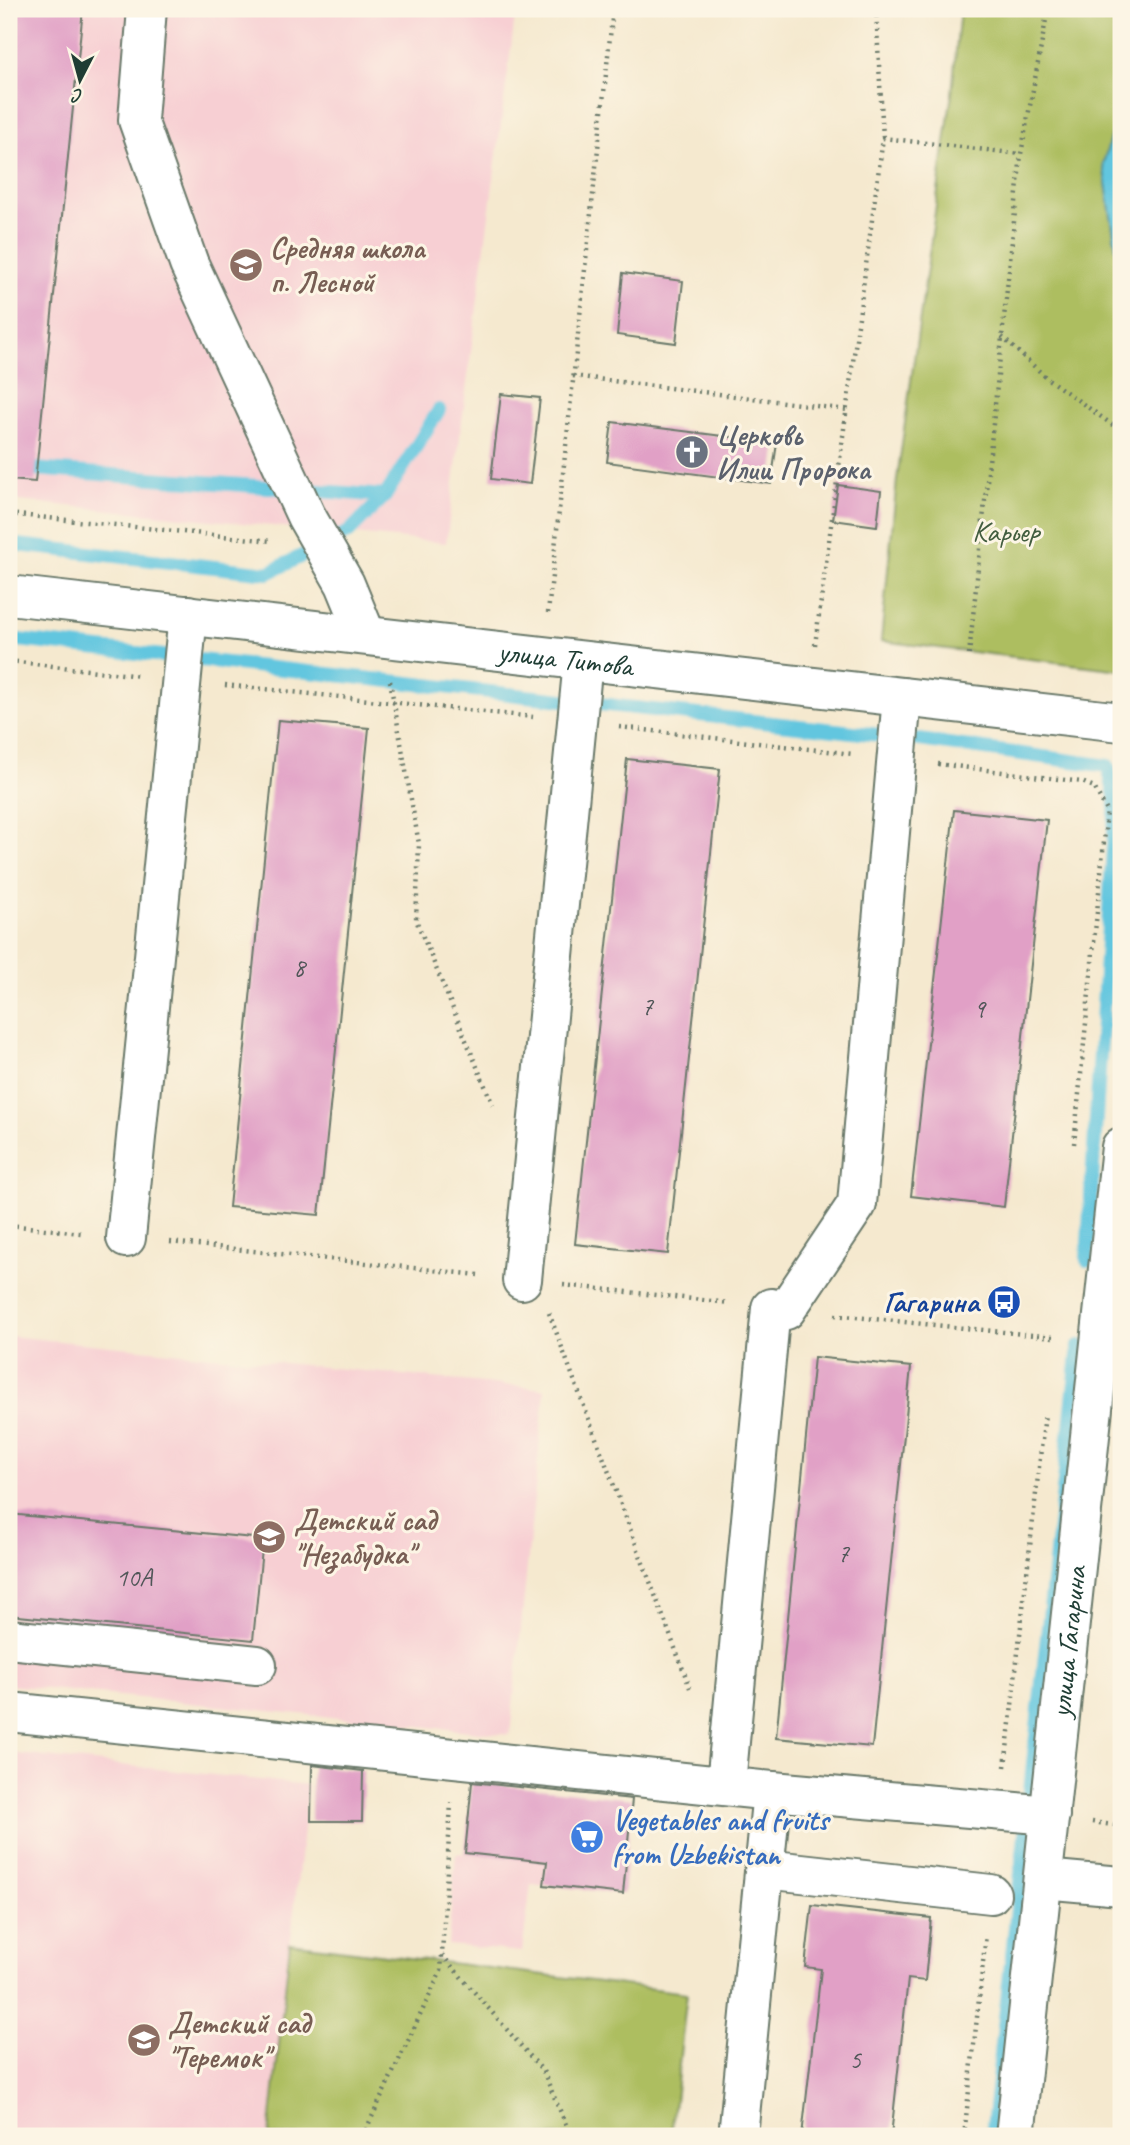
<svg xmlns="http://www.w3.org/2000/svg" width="1130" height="2145" viewBox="0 0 1130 2145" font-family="Caveat,sans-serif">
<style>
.built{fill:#f7cfd3}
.green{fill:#adbe61;stroke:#667e4a;stroke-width:2}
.water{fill:#62c6df;stroke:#40828a;stroke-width:2}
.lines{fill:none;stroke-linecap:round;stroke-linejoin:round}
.stream{stroke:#62c6df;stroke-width:14}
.building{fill:#e1a0c6}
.minor-casing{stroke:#6a796a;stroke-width:42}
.path{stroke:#6a796a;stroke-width:4.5;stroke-dasharray:2 5;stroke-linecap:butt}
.minor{stroke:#fff;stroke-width:38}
.labels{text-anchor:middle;stroke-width:6;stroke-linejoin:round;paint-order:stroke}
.number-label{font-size:26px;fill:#505658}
.education-label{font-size:30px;font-weight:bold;fill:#785e54;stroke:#fcf5e5;text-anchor:start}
.worship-label{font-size:30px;font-weight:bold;fill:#5b616d;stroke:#fcf5e5;text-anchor:start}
.park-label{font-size:30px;fill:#425d3f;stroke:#fcf5e5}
.street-label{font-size:30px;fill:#1f3d34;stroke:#fcf5e5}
.transit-label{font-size:30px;font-weight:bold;fill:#164399;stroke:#fcf5e5;text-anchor:end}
.shop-label{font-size:30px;font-weight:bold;fill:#366cbe;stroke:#fcf5e5;text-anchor:start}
</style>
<rect width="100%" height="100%" fill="#fcf5e5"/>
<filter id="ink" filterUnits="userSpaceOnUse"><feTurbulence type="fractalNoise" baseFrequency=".0143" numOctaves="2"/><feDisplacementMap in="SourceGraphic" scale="14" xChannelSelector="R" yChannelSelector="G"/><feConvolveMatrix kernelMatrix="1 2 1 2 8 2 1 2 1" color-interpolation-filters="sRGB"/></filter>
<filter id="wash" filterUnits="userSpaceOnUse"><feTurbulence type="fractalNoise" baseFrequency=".00686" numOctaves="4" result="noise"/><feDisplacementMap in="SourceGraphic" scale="28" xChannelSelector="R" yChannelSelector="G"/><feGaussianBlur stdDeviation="1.57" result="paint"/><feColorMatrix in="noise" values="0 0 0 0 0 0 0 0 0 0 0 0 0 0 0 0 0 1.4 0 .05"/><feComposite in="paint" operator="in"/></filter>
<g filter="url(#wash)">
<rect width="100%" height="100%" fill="#f5e9cf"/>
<g class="built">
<polygon points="9,9 516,9 446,543 9,500"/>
<polygon points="9,1336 545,1389 510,1735 9,1685"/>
<polygon points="9,1753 308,1785 269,2136 9,2136"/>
<polygon points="495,1830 550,1835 544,1885 531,1885 522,1952 448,1945 456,1853 492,1856"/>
</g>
<g class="green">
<polygon points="960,9 1121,9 1121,670 881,641 897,479 952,93"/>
<polygon points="290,1943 687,1993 671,2136 269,2136"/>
</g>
<polygon class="water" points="1121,98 1121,262 1116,249 1103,164"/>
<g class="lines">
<g class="stream">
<polyline points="9,467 385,496"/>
<polyline points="9,544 268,573 349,532 385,496 439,410"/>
<polyline points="9,639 898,737 1108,766 1116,801 1087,1260"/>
<polyline points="992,2136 1079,1346"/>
</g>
</g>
<g id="blocks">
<g class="building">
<polygon points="9,9 83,9 35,482 9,480"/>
<polygon points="623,273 683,281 676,343 617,335"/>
<polygon points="501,394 540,398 530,484 491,479"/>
<polygon points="612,422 777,443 771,484 607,462"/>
<polygon points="838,485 881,491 877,526 833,520"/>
<polygon points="278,720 369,728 319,1215 229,1207"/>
<polygon points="627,759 720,769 668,1254 575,1244"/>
<polygon points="954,810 1047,820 1004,1207 911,1196"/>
<polygon points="814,1357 911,1367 872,1747 776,1738"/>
<polygon points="9,1514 263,1539 253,1640 9,1615"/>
<polygon points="312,1765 363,1771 362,1821 311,1821"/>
<polygon points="472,1782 632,1799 623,1894 544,1885 547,1862 465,1853"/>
<polygon points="812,1905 931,1918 925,1981 908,1979 891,2136 802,2136 821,1969 805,1967"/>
</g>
</g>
</g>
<g filter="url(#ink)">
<use href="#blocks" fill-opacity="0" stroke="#6a796a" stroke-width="2"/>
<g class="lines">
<g class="minor-casing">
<g id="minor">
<polyline points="147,9 138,120 189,264 306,516 345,584 366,635"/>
<path id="s1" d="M9 595 1121 722"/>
<polyline points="126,1238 188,615"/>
<polyline points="522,1280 583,661"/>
<polyline points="786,1310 857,1204 902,697"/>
<polyline points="9,1639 257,1665"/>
<polyline points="9,1712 772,1791 1050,1815"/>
<polyline points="726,1784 771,1308"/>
<polyline points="765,1869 991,1894"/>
<polyline points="1043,1879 1121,1886"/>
<polyline points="738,2136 772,1791"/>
<path id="s2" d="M1015 2136 1121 1147"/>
</g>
</g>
<g class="path">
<polyline points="876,9 883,138"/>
<polyline points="1002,337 1048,379 1121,431"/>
<polyline points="573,376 848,410"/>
<polyline points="9,514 271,541"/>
<polyline points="548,613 613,9"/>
<polyline points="815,645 883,138 1021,154"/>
<polyline points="969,655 1021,154 1048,9"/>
<polyline points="9,661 140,676"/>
<polyline points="390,681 419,844 416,920 493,1105"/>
<polyline points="225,685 533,717"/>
<polyline points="619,727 853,754"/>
<polyline points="938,764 1082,782 1094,787 1107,811 1074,1144"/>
<polyline points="9,1225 81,1233"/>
<polyline points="170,1242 478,1275"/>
<polyline points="563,1285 729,1303"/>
<polyline points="549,1313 690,1688"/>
<polyline points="835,1315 1053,1337"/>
<polyline points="1005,1767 1045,1414"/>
<polyline points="1092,1822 1121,1826"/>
<polyline points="442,1955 543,2071 571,2136"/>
<polyline points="363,2136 441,1971 451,1803"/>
<polyline points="964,2136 986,1935"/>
</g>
<use href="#minor" class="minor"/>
</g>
</g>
<defs>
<g id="school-disc" transform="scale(1.75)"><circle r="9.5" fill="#8d6e63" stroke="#fcf5e5"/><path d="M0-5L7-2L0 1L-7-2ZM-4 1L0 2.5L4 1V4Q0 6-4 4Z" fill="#fff"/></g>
<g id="church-disc" transform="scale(1.75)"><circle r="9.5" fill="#6b7280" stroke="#fcf5e5"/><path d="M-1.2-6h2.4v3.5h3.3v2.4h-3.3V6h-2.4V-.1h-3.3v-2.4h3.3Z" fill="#fff"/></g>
<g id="bus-disc" transform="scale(1.75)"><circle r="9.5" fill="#1a4fb4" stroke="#fcf5e5"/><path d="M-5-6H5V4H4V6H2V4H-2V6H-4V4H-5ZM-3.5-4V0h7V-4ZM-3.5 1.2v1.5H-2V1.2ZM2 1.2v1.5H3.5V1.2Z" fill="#fff"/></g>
<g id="supermarket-disc" transform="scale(1.75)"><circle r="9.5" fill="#3f7fe0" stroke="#fcf5e5"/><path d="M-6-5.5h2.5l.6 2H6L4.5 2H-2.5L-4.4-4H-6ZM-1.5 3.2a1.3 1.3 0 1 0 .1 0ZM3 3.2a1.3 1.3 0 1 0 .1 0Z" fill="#fff"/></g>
</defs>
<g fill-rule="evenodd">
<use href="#school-disc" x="246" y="265"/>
<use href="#church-disc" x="692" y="452"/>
<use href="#bus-disc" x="1004" y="1302"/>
<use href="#school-disc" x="269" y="1537"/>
<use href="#supermarket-disc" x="587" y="1837"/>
<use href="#school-disc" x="144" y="2040"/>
</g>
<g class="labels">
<g class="number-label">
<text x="299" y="976">8</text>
<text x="647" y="1015">7</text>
<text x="979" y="1017">9</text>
<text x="843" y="1562">7</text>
<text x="134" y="1586">10А</text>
<text x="855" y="2068">5</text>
</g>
<g class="education-label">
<text x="270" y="258">Средняя школа<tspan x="270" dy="34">п. Лесной</tspan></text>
<text x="294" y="1530">Детский сад<tspan x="294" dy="34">"Незабудка"</tspan></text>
<text x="168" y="2033">Детский сад<tspan x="168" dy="34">"Теремок"</tspan></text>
</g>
<g class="worship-label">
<text x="716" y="445">Церковь<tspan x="716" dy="34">Илии Пророка</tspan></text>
</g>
<g class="park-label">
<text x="1006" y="541">Карьер</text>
</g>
<g class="street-label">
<text dy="10" stroke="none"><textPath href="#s1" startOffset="560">улица Титова</textPath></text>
<text dy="10" stroke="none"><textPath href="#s2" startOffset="497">улица Гагарина</textPath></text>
</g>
<g class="transit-label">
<text x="979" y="1312">Гагарина</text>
</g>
<g class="shop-label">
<text x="612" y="1830">Vegetables and fruits<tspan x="612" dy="34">from Uzbekistan</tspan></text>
</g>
</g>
<rect width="1130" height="2145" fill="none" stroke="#fcf5e5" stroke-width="35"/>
<g transform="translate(80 80) rotate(186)" stroke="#fcf5e5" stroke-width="5" paint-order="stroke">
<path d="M0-5L12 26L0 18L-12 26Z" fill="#1f3d34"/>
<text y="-10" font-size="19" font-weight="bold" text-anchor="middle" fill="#1f3d34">С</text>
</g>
</svg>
